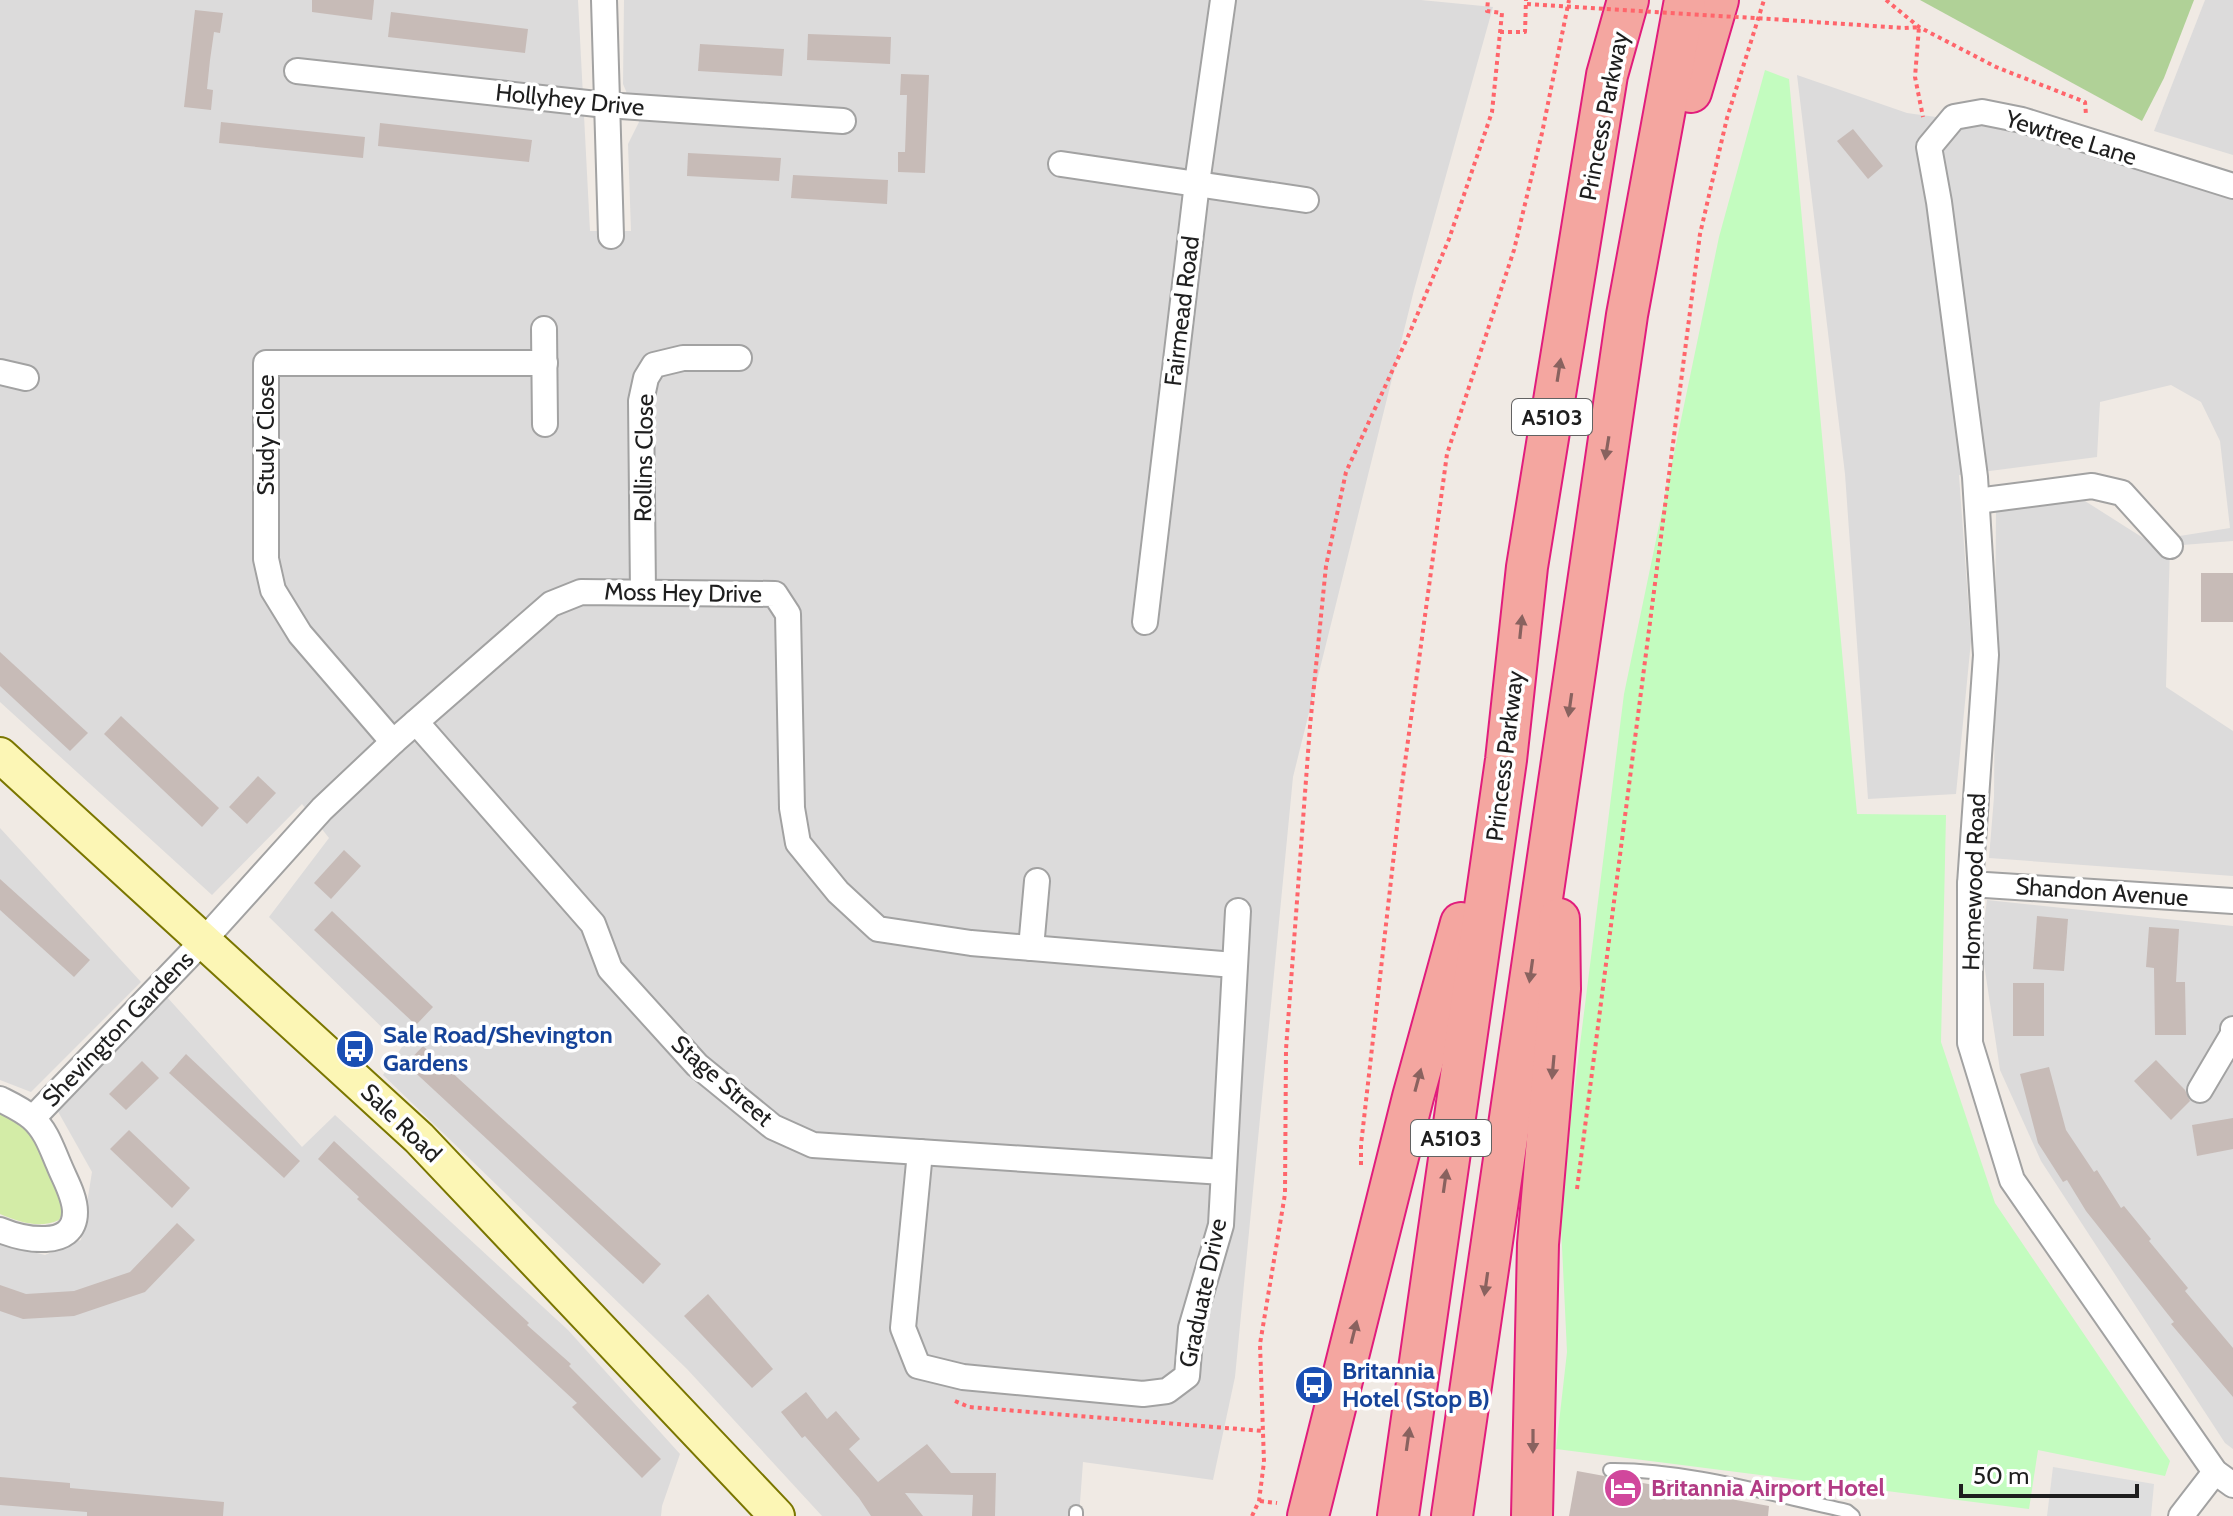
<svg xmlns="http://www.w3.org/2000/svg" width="2233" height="1516" viewBox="0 0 2233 1516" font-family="Cabin,sans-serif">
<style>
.residential{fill:#dcdbdb}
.grass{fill:#d3eca7}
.forest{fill:#b0d197}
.park{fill:#c3fcbf}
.parking{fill:#dedede}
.building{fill:#c7bbb7}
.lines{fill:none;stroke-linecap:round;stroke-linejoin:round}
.service-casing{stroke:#a2a2a2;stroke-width:16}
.minor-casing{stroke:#a2a2a2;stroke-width:28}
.secondary-casing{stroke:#7a7600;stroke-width:38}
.trunk-casing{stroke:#e11d7c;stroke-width:44}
.path{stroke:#ff656b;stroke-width:4;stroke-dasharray:4 4;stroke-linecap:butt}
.service{stroke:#fff;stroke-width:12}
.minor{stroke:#fff;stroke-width:24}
.secondary{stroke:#fcf6b5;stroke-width:34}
.trunk{stroke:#f4a6a0;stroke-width:40}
.path-bridge{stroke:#ff656b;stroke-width:4;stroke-dasharray:4 4;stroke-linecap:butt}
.oneway{fill:#89625f}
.labels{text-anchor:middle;stroke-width:7;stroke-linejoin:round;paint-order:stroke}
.shield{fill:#fff;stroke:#626262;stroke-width:2}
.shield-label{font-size:22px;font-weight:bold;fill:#1e1e1e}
.street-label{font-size:24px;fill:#1e1e1e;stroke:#fff}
.transit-label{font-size:24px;font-weight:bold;fill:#164399;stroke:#fff;text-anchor:start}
.hotel-label{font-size:24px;font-weight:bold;fill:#b23c85;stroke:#fff;text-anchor:start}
</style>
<rect width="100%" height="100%" fill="#f0eae4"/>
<g class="residential">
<polygon points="0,0 578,0 590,231 631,231 628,144 639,122 623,84 624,0 1421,0 1493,7 1414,290 1293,777 1235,1377 1213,1480 1083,1462 1079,1516 822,1516 687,1369 383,1075 402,1047 269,917 329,838 302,804 212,895 0,702"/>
<polygon points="2205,0 2233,0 2233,155 2154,131"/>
<polygon points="1797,75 1907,113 2001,126 2233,198 2233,541 2170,546 2166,687 2233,731 2233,876 1989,858 1994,797 1996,508 2085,501 2148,541 2230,528 2220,441 2201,402 2171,385 2100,402 2097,457 1959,475 1971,641 1956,794 1868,799 1845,474"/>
<polygon points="0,828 141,982 31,1092 0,1080"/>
<polygon points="1987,900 2233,926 2233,1449 2225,1443 2041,1161 2000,1070 1981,944"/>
<polygon points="167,997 302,1147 335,1115 568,1330 680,1454 662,1506 661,1516 0,1516 0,1244 45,1255 81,1240 92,1172 56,1108"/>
</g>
<path class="grass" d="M0 1110C40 1130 51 1170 65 1208L59 1220C39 1229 19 1222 0 1214Z"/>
<polygon class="forest" points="1920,0 2194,0 2164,78 2142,121"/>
<polygon class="park" points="1765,70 1789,79 1857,814 1946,815 1941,1042 1995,1203 2170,1461 2165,1476 2038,1450 2029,1509 1556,1449 1567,1352 1560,1204 1624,694 1719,237"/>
<polygon class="parking" points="2053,1467 2154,1484 2151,1516 2047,1516"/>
<g class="building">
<polygon points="312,0 374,0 372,20 312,12"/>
<polygon points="195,10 223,13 220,33 214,32 210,60 207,89 213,90 211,110 184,107"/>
<polygon points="391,12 528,29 525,53 388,37"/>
<polygon points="808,34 891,37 890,64 807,60"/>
<polygon points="700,44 784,49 782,76 698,71"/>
<polygon points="901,74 929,75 925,173 898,172 898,152 905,152 906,124 907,95 900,95"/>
<polygon points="221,122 365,137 363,158 219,143"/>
<polygon points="380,123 532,140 529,162 378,146"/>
<polygon points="1853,129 1883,166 1868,179 1837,141"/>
<polygon points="688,153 781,158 779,181 687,176"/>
<polygon points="793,175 888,180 887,204 791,198"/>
<rect x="2201" y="573" width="32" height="49"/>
<polygon points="0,652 88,733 70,751 0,686"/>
<polygon points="121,716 219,808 202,827 104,734"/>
<polygon points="258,776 276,793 247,824 229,807"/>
<polygon points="344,850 361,866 331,899 314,883"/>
<polygon points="0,879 90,960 74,977 0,910"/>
<polygon points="332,911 433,1007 416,1025 314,930"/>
<polygon points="2037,916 2068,919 2064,971 2033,969"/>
<polygon points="2149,927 2179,929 2176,982 2185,982 2186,1035 2155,1035 2154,968 2146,967"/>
<rect x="2013" y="983" width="31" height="53"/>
<polygon points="423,1046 661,1264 643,1284 406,1064"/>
<polygon points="186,1054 300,1161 284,1178 169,1073"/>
<polygon points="2156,1060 2185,1090 2190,1101 2171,1120 2134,1081"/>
<polygon points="142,1061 159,1078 126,1110 109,1094"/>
<polygon points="2049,1067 2066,1130 2094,1172 2097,1170 2121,1208 2124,1206 2151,1239 2149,1241 2188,1288 2185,1291 2233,1348 2233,1397 2171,1324 2174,1322 2086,1211 2067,1180 2063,1182 2038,1143 2020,1074"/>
<polygon points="2233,1118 2233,1149 2197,1156 2192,1125"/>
<polygon points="129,1130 190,1188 172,1208 110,1149"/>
<polygon points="334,1141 529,1323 527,1325 571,1364 569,1366 661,1459 642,1478 572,1407 577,1403 357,1199 359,1197 318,1159"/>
<polygon points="177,1223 195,1240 145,1292 74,1316 23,1319 0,1311 0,1285 26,1294 74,1291 130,1272"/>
<polygon points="708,1294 773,1369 752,1388 684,1316"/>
<polygon points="806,1392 827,1419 836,1411 860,1439 849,1449 878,1482 927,1444 951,1473 996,1473 995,1516 972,1516 973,1495 905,1493 923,1516 871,1516 859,1498 805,1436 802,1438 781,1412"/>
<polygon points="1577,1471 1769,1506 1768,1516 1569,1516"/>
<polygon points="0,1477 70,1483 70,1488 224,1502 223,1516 87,1516 87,1512 0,1505"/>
</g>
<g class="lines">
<g class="service-casing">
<g id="service">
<path d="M1610 1470C1687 1469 1772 1495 1847 1511L1853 1516"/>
<polyline points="1076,1516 1076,1512"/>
</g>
</g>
<g class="minor-casing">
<g id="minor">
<polyline points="604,0 611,236"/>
<polyline points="297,71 606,105 843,121"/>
<polyline points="1061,164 1306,200"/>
<polyline points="2233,186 2022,120 1982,112 1954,117 1929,147 1939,202 1975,477 1986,655 1970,884 1970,1043 2012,1180 2215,1472 2233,1485"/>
<polyline points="544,329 545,424"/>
<polyline points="0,372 26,378"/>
<polyline points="1977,501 2092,486 2122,493 2170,546"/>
<polyline points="643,592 641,401 646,378 654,365 683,358 739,358"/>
<polyline points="1145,622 1197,183 1223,0"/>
<polyline points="416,722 593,924 610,969 697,1065 773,1127 813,1145 1223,1172"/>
<polyline points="393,742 300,634 273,590 266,559 266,363 545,363"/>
<polyline points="1970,884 2233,901"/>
<polyline points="1031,948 1037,881"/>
<polyline points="2200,1090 2233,1034 2233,1029"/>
<path d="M0 1099C10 1104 23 1110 32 1118 46 1130 52 1149 59 1165 65 1180 75 1196 75 1212 75 1251 22 1239 0 1230"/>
<polyline points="33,1118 204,940 322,809 393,742 551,604 581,592 775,594 788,614 792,808 798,843 838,892 878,929 971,943 1234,965"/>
<polyline points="920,1152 903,1328 918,1366 963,1377 1143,1394 1167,1391 1187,1376 1191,1328 1221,1225 1238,911"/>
<polyline points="2181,1516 2215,1472"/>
</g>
</g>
<g class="secondary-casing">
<polyline id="secondary" points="0,755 419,1138 777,1516"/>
</g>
<g class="trunk-casing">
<g id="trunk">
<polyline points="1691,92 1718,0"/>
<polyline points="1308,1516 1413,1097 1461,923"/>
<polyline points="1398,1516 1506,760 1527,567 1607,75 1628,0"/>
<polyline points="1452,1516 1627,315 1685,0"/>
<polyline points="1532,1516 1538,1244 1560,989 1559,919"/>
</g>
</g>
<g class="path">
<polyline points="1886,0 1919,27 1996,67 2085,102 2086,115"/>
<polyline points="1785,20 1904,28 1919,27 1915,77 1923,117"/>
<polyline points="1500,32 1525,32 1526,0"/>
<polyline points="1361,1165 1361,1145 1401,792 1447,454 1514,250 1542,133 1569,0"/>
<polyline points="1577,1189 1700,234 1727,118 1764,0"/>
<polyline points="955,1401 969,1407 1263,1431"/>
<polyline points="1260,1501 1277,1503"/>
<polyline points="1252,1516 1259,1501 1264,1462 1260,1344 1285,1194 1286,1049 1310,726 1326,566 1346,472 1410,332 1449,239 1492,112 1502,13 1487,11 1488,0"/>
</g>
<use href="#service" class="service"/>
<use href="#minor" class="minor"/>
<use href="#secondary" class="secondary"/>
<use href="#trunk" class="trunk"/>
<polyline class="path-bridge" points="1527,4 1785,20"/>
</g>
<defs><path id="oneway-solid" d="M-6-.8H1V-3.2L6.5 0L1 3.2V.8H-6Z" transform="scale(2)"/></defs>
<g class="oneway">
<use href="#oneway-solid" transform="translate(1559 370) rotate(-81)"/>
<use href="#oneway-solid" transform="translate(1607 448) rotate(99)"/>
<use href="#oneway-solid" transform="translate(1521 627) rotate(-84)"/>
<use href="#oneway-solid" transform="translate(1570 705) rotate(98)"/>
<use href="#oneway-solid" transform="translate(1531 971) rotate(98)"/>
<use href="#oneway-solid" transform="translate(1553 1067) rotate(95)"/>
<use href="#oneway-solid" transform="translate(1418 1080) rotate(-75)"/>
<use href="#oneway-solid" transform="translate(1445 1181) rotate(-82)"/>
<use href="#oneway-solid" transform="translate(1486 1284) rotate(98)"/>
<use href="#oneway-solid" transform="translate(1354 1332) rotate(-76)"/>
<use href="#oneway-solid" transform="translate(1408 1439) rotate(-82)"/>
<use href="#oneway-solid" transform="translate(1533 1441) rotate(90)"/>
</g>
<defs>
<g id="bus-disc" transform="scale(2)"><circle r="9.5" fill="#1a4fb4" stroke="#fff"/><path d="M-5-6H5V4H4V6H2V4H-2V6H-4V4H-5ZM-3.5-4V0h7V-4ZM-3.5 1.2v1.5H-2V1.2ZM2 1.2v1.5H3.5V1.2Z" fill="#fff"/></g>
<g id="hotel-disc" transform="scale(2)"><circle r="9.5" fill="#d1479c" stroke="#fff"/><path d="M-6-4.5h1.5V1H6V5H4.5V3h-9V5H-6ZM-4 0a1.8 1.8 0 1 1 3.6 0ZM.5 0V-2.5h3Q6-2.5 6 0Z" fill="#fff"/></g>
</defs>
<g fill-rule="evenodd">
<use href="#bus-disc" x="355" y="1049"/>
<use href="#bus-disc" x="1314" y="1385"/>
<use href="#hotel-disc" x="1623" y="1488"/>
</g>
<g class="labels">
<g class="shield">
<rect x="1512" y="399" width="80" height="36" rx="6"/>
<rect x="1411" y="1120" width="80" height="36" rx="6"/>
</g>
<g class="shield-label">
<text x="1552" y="425">A5103</text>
<text x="1451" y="1146">A5103</text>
</g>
<g class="street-label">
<text transform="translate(570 100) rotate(6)" y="8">Hollyhey Drive</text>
<text transform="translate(1604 116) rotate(-79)" y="8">Princess Parkway</text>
<text transform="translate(2071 138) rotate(17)" y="8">Yewtree Lane</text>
<text transform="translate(1182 311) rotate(-83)" y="8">Fairmead Road</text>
<text transform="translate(266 435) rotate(-90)" y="8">Study Close</text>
<text transform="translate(644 458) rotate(-89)" y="8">Rollins Close</text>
<text transform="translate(683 593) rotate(1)" y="8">Moss Hey Drive</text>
<text transform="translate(1505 756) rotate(-83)" y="8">Princess Parkway</text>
<text transform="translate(1974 882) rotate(-88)" y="8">Homewood Road</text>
<text transform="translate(2102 892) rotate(4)" y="8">Shandon Avenue</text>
<text transform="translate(118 1029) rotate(-46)" y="8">Shevington Gardens</text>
<text transform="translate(722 1081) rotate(41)" y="8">Stage Street</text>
<text transform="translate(401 1123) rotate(44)" y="8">Sale Road</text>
<text transform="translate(1203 1293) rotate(-78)" y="8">Graduate Drive</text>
</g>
<g class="transit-label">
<text x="383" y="1043">Sale Road/Shevington<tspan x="383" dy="28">Gardens</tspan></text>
<text x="1342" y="1379">Britannia<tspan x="1342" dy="28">Hotel (Stop B)</tspan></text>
</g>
<g class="hotel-label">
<text x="1651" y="1496">Britannia Airport Hotel</text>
</g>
</g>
<path d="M1961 1484v12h176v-12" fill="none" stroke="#1e1e1e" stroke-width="4"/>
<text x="1973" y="1484" font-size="24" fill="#1e1e1e" stroke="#ffffff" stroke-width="6" paint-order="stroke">50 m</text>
</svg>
